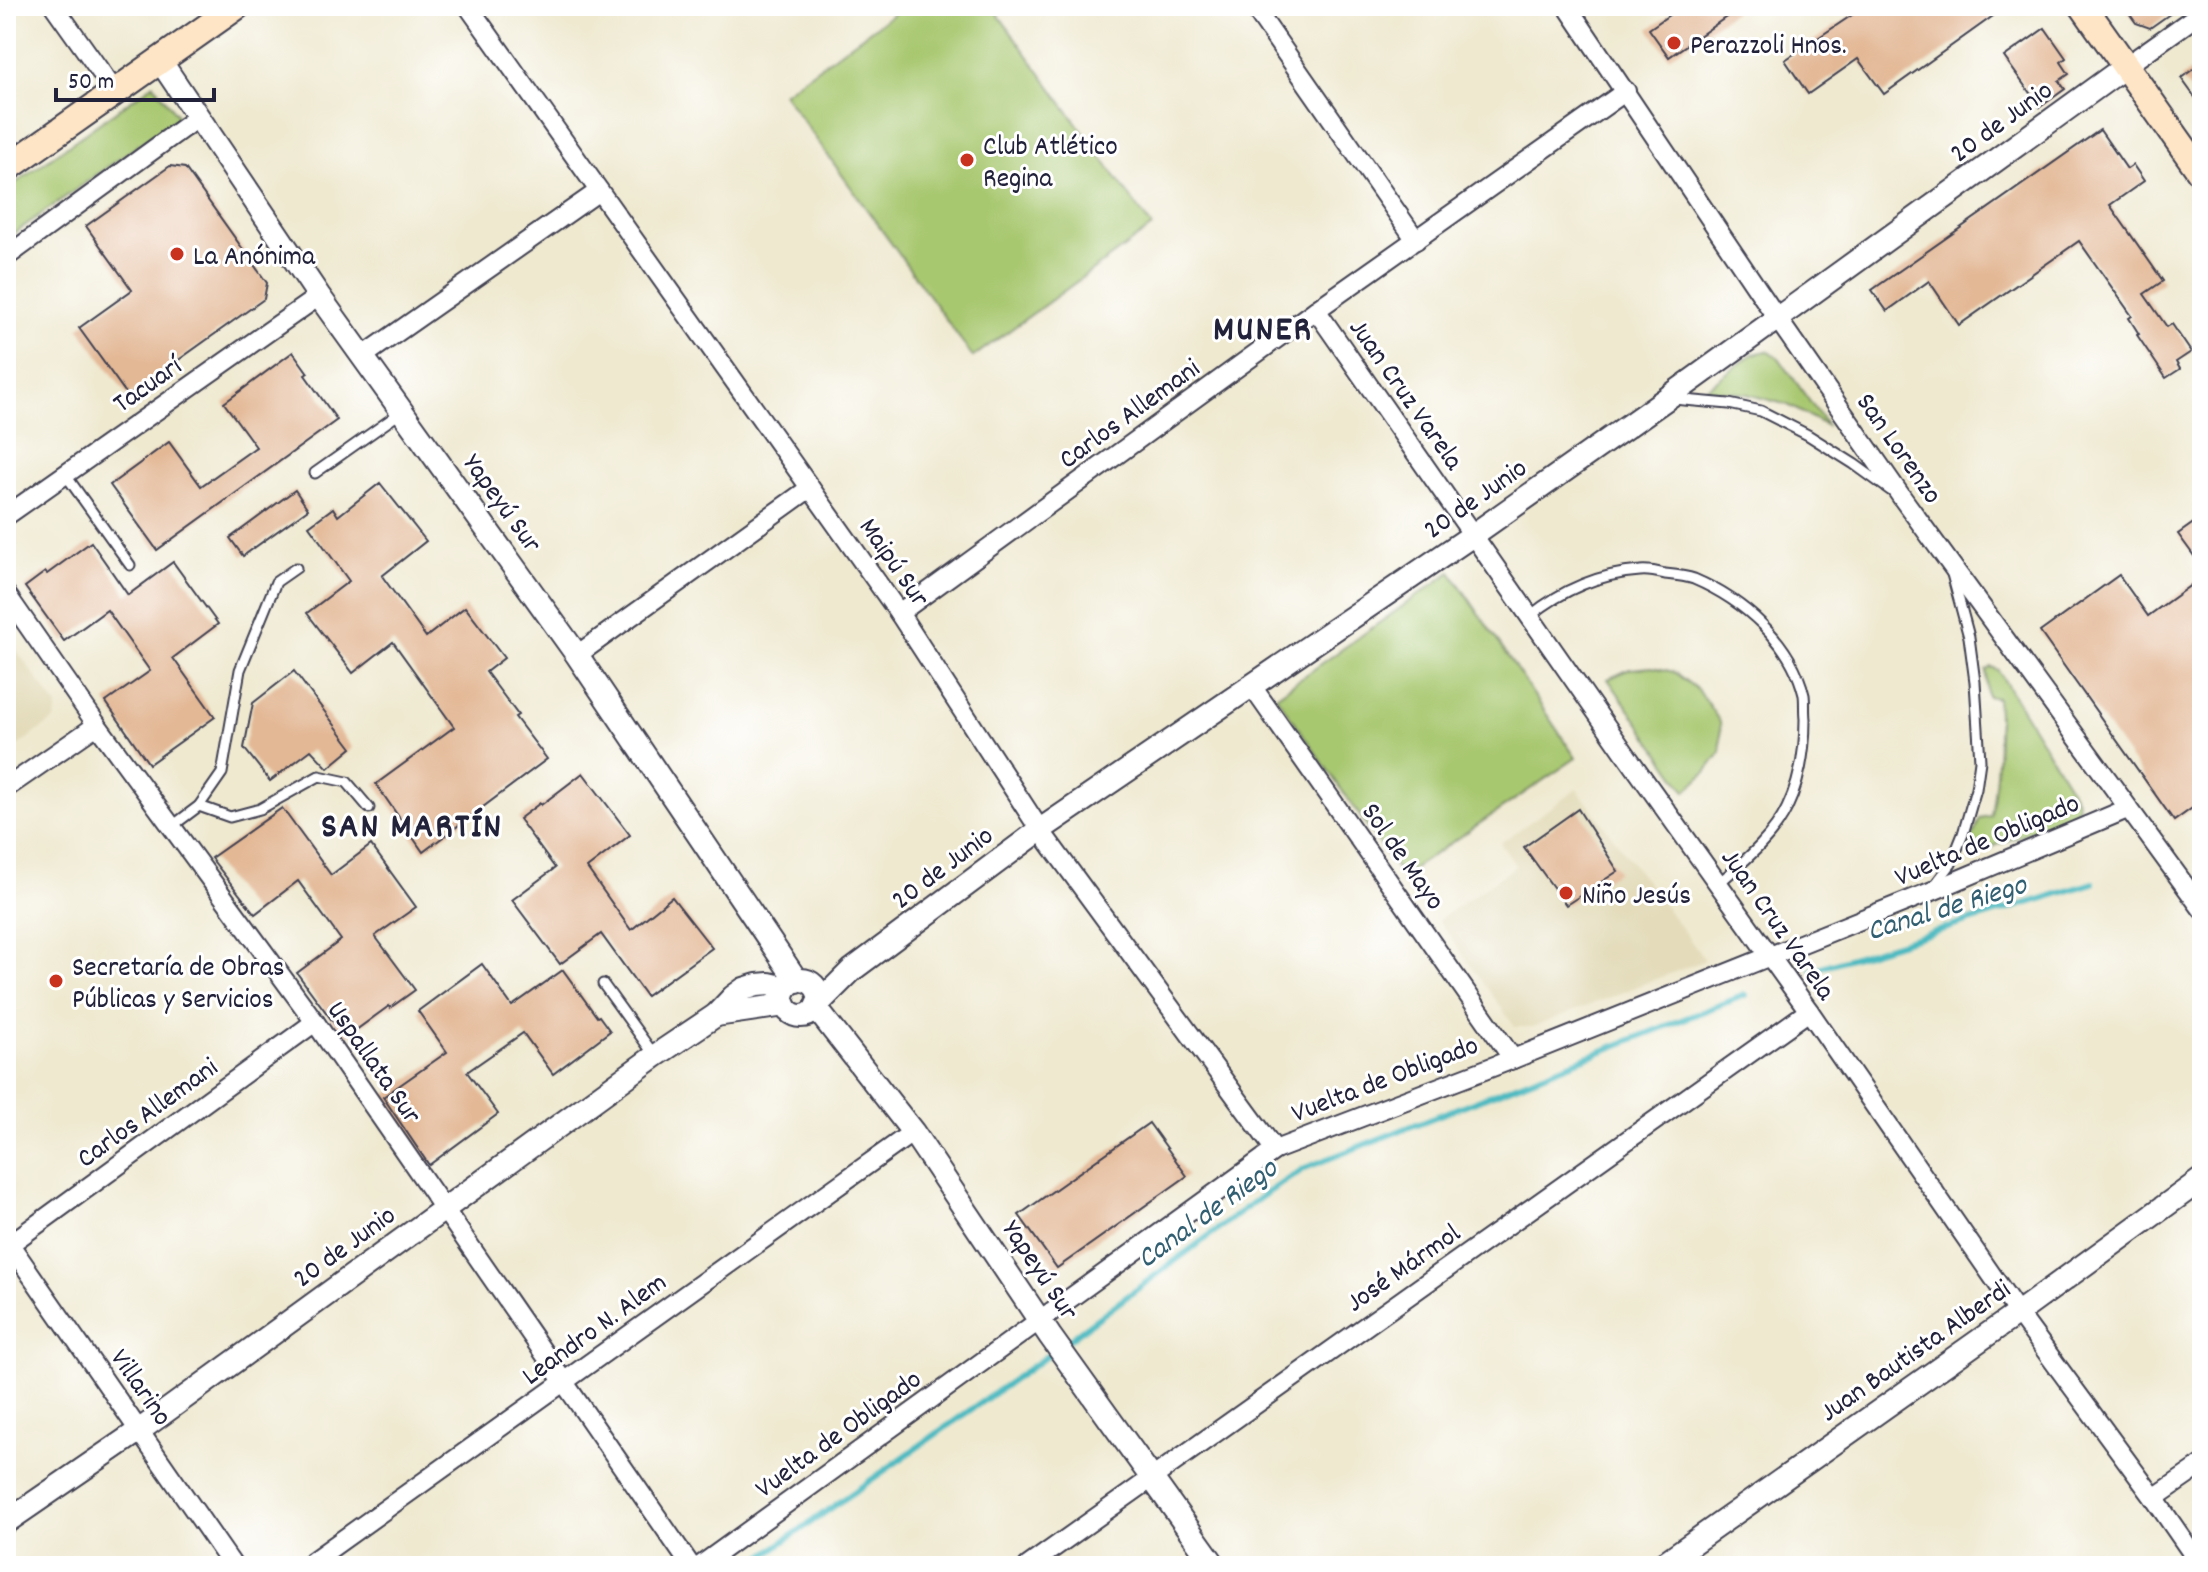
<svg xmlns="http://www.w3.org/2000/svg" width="2208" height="1572" viewBox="0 0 2208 1572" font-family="Dekko,sans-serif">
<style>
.built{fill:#e3dbba}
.green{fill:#a8c870;stroke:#657556;stroke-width:2}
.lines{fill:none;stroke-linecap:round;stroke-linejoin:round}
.stream{stroke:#4bbac1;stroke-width:6}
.building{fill:#e3b895}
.service-casing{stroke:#414051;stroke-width:13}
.minor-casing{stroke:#414051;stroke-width:22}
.tertiary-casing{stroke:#414051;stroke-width:26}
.secondary-casing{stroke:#414051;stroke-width:30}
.service{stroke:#fff;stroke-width:9}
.minor{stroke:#fff;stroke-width:18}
.tertiary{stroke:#fff;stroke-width:22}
.secondary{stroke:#fee5c5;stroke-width:26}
.poi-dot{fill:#c8321e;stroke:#fff;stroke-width:3}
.labels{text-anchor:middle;stroke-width:6;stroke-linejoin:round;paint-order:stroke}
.poi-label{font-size:28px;fill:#22223b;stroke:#fff;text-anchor:start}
.street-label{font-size:28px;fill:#22223b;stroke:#fff}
.water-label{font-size:30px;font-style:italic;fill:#325f71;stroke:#fff}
.district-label{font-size:36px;font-weight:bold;letter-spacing:2px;fill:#22223b;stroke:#fff}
</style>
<rect width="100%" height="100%" fill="#fff"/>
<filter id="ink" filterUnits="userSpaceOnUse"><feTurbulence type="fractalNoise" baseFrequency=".0125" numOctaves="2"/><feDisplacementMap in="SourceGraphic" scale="16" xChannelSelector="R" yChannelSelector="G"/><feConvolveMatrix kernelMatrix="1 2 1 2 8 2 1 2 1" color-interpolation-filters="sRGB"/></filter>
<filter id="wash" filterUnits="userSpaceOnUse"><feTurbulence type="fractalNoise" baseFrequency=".006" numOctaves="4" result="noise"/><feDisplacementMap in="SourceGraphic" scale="32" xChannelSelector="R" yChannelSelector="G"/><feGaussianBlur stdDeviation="1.8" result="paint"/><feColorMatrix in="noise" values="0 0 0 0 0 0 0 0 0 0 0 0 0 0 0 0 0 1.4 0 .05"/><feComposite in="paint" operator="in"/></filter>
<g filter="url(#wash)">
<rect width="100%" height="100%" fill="#efe9d0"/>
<g class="built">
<polygon points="6,636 57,706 55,719 6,754"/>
<polygon points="1577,789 1705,960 1533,1027 1515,1027 1438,920 1516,866 1500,843"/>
</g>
<g class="green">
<polygon points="904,6 992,6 1152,227 973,357 783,93"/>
<polygon points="154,84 178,117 6,239 6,190"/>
<polygon points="1767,351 1779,358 1827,426 1788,405 1747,394 1705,389 1753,354"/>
<polygon points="1451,572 1576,758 1402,876 1276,696"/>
<polygon points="1652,667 1674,672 1699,691 1720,722 1721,752 1706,772 1686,791 1608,679 1630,669"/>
<path d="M1991 667 1998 670 2076 798 2078 806 2073 814 1980 852H1973L1969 847 1980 818 1991 816C1997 776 2000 737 1997 698L1987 696 1986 671Z"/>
</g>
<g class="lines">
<g class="stream">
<polyline points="1812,970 2093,883"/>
<polyline points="1063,1344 1261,1197 1305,1168 1745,995"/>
<polyline points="749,1566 1054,1351"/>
</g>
</g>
<g id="blocks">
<g class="building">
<polygon points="1682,6 1742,6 1669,57 1649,29"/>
<polygon points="1850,6 2007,6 1884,94 1858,59 1808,94 1785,60 1855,13"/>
<polygon points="2124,6 2181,6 2150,28 2136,23"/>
<polygon points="2045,28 2066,58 2061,62 2069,74 2059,81 2065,89 2040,107 2004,57"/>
<polygon points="2202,63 2202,107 2181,78"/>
<polygon points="2100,130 2127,169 2133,165 2144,181 2110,205 2163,281 2144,294 2167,327 2172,324 2191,352 2176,362 2180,369 2166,378 2137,335 2139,334 2129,318 2132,316 2079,241 1959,325 1929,281 1887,311 1872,290"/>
<polygon points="170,166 185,168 267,283 264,299 128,396 79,328 132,290 86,226"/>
<polygon points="293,352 308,373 305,375 337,420 157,550 110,485 169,442 201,486 256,447 224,403"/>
<polygon points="380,483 426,541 382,576 426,637 465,607 504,658 486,672 518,715 515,717 547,759 423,852 376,784 454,727 393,642 353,673 307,613 349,581 309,526 333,508 338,516"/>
<polygon points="295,490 308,509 243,556 230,538"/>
<polygon points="2202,517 2202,567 2178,534"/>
<polygon points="91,542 128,595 173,562 218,624 173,658 215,717 149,764 106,702 150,671 107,610 64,641 25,587 45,572 47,574"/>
<polygon points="2119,575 2148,616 2202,577 2202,801 2174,821 2040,632"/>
<polygon points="294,671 352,748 328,768 311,750 270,781 244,748 253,703"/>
<polygon points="583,773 630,835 587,868 631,930 672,897 712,948 646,996 601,934 560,964 512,900 555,868 519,819 540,803 541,805"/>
<polygon points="282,808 331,875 371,845 416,907 375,936 415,990 390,1008 389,1006 345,1038 297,973 341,940 298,881 255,914 211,858"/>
<polygon points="1578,809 1618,871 1566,905 1524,847"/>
<polygon points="482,964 512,1006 563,970 597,1017 599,1016 610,1031 553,1074 523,1033 467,1072 498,1114 429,1165 383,1097 447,1052 418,1011"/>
<polygon points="1149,1123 1187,1176 1057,1268 1019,1215"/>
</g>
</g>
</g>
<g filter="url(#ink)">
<use href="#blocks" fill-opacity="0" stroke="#414051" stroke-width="2"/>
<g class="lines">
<g class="service-casing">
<g id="service">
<polyline points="1673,399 1729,404 1761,411 1808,435 1854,464 1890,490"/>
<polyline points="315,473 400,413"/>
<polyline points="65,474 130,565"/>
<path d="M1530 616C1562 590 1598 574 1640 571 1648 570 1657 572 1665 574 1674 575 1685 576 1694 579 1743 600 1791 641 1804 695 1805 702 1804 711 1805 719 1805 750 1801 779 1787 808 1773 838 1743 862 1718 884"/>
<polyline points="199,806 230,817 260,809 319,776 347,782 369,808"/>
<polyline points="171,827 199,806 222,773 240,670 276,582 296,568"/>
<polyline points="1934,886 1951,864 1963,834 1976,789 1980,761 1975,682 1969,637 1952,574"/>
<polyline points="603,984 655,1056"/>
</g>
</g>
<g class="minor-casing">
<g id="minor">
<polyline points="54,6 115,92"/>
<polyline points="468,6 899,613 1040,830 1275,1150"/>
<polyline points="1253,6 1416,240"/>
<polyline points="1567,6 1777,318 1903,499 2202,909"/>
<polyline points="2126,66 2202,12"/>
<polyline points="6,257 198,117"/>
<polyline points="1316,310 1627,756 1809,1011 2018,1313 2154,1498 2201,1566"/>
<polyline points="362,357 599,191"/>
<polyline points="6,516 319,296"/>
<polyline points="6,594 97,725 315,1022 691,1566"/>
<polyline points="899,613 1316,310 1626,91"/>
<polyline points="577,655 810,488"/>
<polyline points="1251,685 1513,1059"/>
<polyline points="6,788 97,725"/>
<polyline points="6,1239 233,1566"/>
<polyline points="10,1244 315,1022"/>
<polyline points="2154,1498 2202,1465"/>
<polyline points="306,1566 913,1132"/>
<polyline points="700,1566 1275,1150 1513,1059 1930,892 2127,809"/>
<polyline points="1028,1566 1809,1011"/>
</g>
</g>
<g class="tertiary-casing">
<g id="tertiary">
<polyline points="159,59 319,296 577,655 797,981"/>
<circle cx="801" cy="998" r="18"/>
<polyline points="817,1005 852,970 1040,830 1473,535 1666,399 2126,66"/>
<polyline points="816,1008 913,1132 1050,1336 1215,1566"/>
<polyline points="716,1015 785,1005"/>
<polyline points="6,1522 140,1430 655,1056 716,1015 733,997 744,989 757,985 769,984 786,988"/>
<polyline points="1660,1566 2018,1313 2202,1179"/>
</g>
</g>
<g class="secondary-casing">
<g id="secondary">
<polyline points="2083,6 2202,174"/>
<polyline points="6,169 237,6"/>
</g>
</g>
<use href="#service" class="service"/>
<use href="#minor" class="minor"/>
<use href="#tertiary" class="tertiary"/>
<use href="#secondary" class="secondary"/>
</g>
</g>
<g class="poi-dot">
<circle cx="1674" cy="43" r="8"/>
<circle cx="967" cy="160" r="8"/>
<circle cx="177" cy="254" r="8"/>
<circle cx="1566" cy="893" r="8"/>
<circle cx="56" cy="981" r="8"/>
</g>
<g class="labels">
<g class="poi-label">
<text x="1690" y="53">Perazzoli Hnos.</text>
<text x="983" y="154">Club Atlético<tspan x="983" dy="32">Regina</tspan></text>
<text x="193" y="264">La Anónima</text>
<text x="1582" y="903">Niño Jesús</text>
<text x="72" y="975">Secretaría de Obras<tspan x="72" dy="32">Públicas y Servicios</tspan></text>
</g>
<g class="street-label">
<text transform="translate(2000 120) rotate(-36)" y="10">20 de Junio</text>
<text transform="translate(146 383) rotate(-35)" y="10">Tacuarí</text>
<text transform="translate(1408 393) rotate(55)" y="10">Juan Cruz Varela</text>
<text transform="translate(1128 412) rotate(-36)" y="10">Carlos Allemani</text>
<text transform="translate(1901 447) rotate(55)" y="10">San Lorenzo</text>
<text transform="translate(1474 497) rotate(-35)" y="10">20 de Junio</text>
<text transform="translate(504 502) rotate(54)" y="10">Yapeyú Sur</text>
<text transform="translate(896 561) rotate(55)" y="10">Maipú Sur</text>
<text transform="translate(1986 838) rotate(-23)" y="10">Vuelta de Obligado</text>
<text transform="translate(1405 855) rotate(55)" y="10">Sol de Mayo</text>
<text transform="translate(941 866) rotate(-37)" y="10">20 de Junio</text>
<text transform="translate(1780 923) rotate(55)" y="10">Juan Cruz Varela</text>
<text transform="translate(376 1061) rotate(55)" y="10">Uspallata Sur</text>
<text transform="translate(1384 1077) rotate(-21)" y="10">Vuelta de Obligado</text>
<text transform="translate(146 1111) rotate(-36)" y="10">Carlos Allemani</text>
<text transform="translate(343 1245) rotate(-36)" y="10">20 de Junio</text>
<text transform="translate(1402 1266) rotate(-35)" y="10">José Mármol</text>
<text transform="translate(1042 1269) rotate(56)" y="10">Yapeyú Sur</text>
<text transform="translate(593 1327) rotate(-36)" y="10">Leandro N. Alem</text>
<text transform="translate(1914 1349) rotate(-35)" y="10">Juan Bautista Alberdi</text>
<text transform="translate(143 1386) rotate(55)" y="10">Villarino</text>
<text transform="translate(837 1432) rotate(-36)" y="10">Vuelta de Obligado</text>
</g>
<g class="water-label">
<text transform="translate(1946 906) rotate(-17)" y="10">Canal de Riego</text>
<text transform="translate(1206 1212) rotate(-36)" y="10">Canal de Riego</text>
</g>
<g class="district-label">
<text x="1263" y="339">MUNER</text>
<text x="412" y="836">SAN MARTÍN</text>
</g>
</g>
<rect width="2208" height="1572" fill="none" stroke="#fff" stroke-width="32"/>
<path d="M56 88v12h158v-12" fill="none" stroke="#22223b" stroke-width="4"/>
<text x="68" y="88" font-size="24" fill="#22223b" stroke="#ffffff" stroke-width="6" paint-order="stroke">50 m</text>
</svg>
